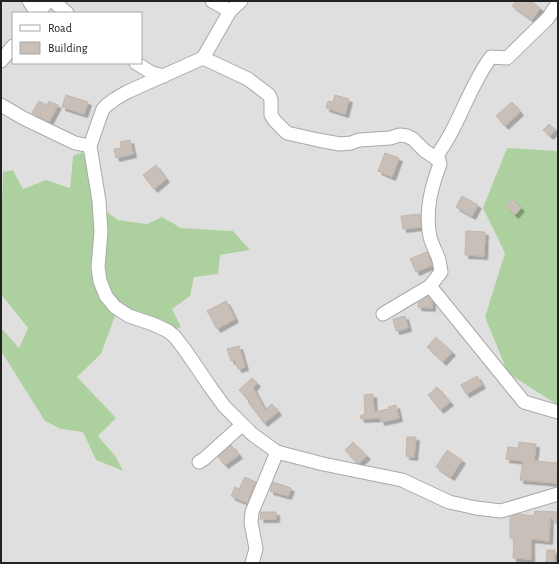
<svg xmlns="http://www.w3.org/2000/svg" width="559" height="564" viewBox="0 0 559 564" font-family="'Alegreya Sans',sans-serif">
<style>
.residential{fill:#e0dfdf;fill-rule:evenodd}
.forest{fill:#add19e}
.building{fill:#c7bfb8;stroke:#c4b6ab;filter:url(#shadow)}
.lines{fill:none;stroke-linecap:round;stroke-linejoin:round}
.minor-casing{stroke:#a9a9a9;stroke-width:15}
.minor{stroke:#fff;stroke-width:13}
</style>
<defs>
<filter id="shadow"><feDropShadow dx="3.5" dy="3.5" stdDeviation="0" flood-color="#0004"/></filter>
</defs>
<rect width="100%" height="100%" fill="#f2efe9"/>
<g class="residential">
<path d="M1 1H558V563H1V351L16 375 61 429 83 432 96 460 122 471 116 457 98 436 115 418 77 377 101 354 117 311 181 327 171 309 190 296 194 277 220 255 250 250 233 231 181 228 162 218 147 224 118 220 96 204 73 156 70 188 46 180 23 189 13 170 3 172 2 202H1ZM13 13H141V63H13Z"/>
<polygon points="1,294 28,328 19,349 1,328"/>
</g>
<g class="forest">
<polygon points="507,148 558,151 558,403 556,404 508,373 485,317 505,253 483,208"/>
<polygon points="83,152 96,204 118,220 147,224 162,217 181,228 233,231 250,250 220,255 218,274 194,277 190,296 172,309 181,327 166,332 117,311 101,354 77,377 116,418 98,436 116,457 123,471 96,460 83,432 61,429 45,421 1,351 1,328 19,348 28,328 1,294 1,202 2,202 3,172 13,170 23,189 46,180 70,188 73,156"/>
</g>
<g class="building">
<polygon points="516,1 531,1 540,8 532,20 512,6"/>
<polygon points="66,95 88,102 84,114 62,107"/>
<polygon points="335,95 349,99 345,114 326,108 328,101 333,102"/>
<polygon points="39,101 47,105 49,101 58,105 49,122 32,113"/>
<polygon points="512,102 520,112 505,126 496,116"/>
<polygon points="549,124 556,130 550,136 543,130"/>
<polygon points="130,140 133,154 116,158 114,149 121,148 120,142"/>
<polygon points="385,153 399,158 392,177 378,171"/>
<polygon points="156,165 166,179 154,189 143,175"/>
<polygon points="462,196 478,205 472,216 456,207"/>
<polygon points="512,199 521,208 515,215 506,206"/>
<polygon points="420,214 421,227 403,229 401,216"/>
<polygon points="466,231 485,232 484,256 465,255"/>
<polygon points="427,252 432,265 416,272 410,259"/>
<polygon points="428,296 432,302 432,308 418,307 418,303"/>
<polygon points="226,301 235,319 217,329 207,311"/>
<polygon points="405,316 408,328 396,331 393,319"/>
<polygon points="436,337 452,352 443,362 427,347"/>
<polygon points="239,346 245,367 238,369 235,360 231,361 227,349"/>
<polygon points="477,376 482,385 466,394 461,385"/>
<polygon points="252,378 257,383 253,388 265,410 272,404 278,412 264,423 248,402 249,401 239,390"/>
<polygon points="437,387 450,402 440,410 428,395"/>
<polygon points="373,394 374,412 389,409 388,407 396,405 399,418 381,422 380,418 361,419 360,416 365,414 364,395"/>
<polygon points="407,437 416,437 414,457 406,456"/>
<polygon points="353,442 367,456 359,463 357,463 345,450"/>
<polygon points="519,442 536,444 534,461 558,463 557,483 520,480 523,461 506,459 508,447 518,448"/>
<polygon points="231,445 239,455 225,465 218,457"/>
<polygon points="447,450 462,460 451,477 436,467"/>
<polygon points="245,477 256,482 247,503 231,496 235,487 239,489"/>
<polygon points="273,482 291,488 288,496 270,491"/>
<polygon points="535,511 558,512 558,524 550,517 549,541 531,539 531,559 513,558 514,538 510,538 510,517 518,514 534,516"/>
<polygon points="261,512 276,512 276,519 260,519"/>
<polygon points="547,550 555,550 554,563 546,563"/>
</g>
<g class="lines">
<g class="minor-casing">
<g id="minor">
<polyline points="29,1 37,13"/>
<polyline points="53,1 67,13"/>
<polyline points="212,1 230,11"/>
<path d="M241 1 230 11 203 58 248 79 269 95 271 100V115L275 121 287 133 318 140 340 144 351 143 359 140 390 138 400 135 407 136 413 139 425 151 439 160 440 164C431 188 425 211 430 237 432 244 435 250 438 257 440 262 440 267 441 272L430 286 383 314"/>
<polyline points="38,13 48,1"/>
<polyline points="203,58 127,92 115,99 107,105 103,109 100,117 90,146 99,201 101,232 98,267 100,281 106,296 115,307 129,316 153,324 168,331 175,337 185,350 211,388 224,406 252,434 277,452 323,464 402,480 449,502 476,508 501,511 558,494"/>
<polyline points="1,61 13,46"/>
<polyline points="136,63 152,73 164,76"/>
<polyline points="1,105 23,118 75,143 90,146"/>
<path d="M435 158C459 127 468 88 491 57L507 58 548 18 558 3"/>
<polyline points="430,286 524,402 558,412"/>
<polyline points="199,462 204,459 242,425"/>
<polyline points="252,563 256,549 251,522 252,512 277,452"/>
</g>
</g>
<use href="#minor" class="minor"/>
</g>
<rect width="559" height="564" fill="none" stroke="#222222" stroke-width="4"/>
<rect x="12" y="12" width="130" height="52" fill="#ffffff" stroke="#a7a7a7"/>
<rect x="20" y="25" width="20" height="6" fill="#ffffff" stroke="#a7a7a7"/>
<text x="48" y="32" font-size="12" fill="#222222">Road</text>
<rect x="20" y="42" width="20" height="12" fill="#c7bfb8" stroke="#a7a7a7"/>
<text x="48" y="52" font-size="12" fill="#222222">Building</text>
</svg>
